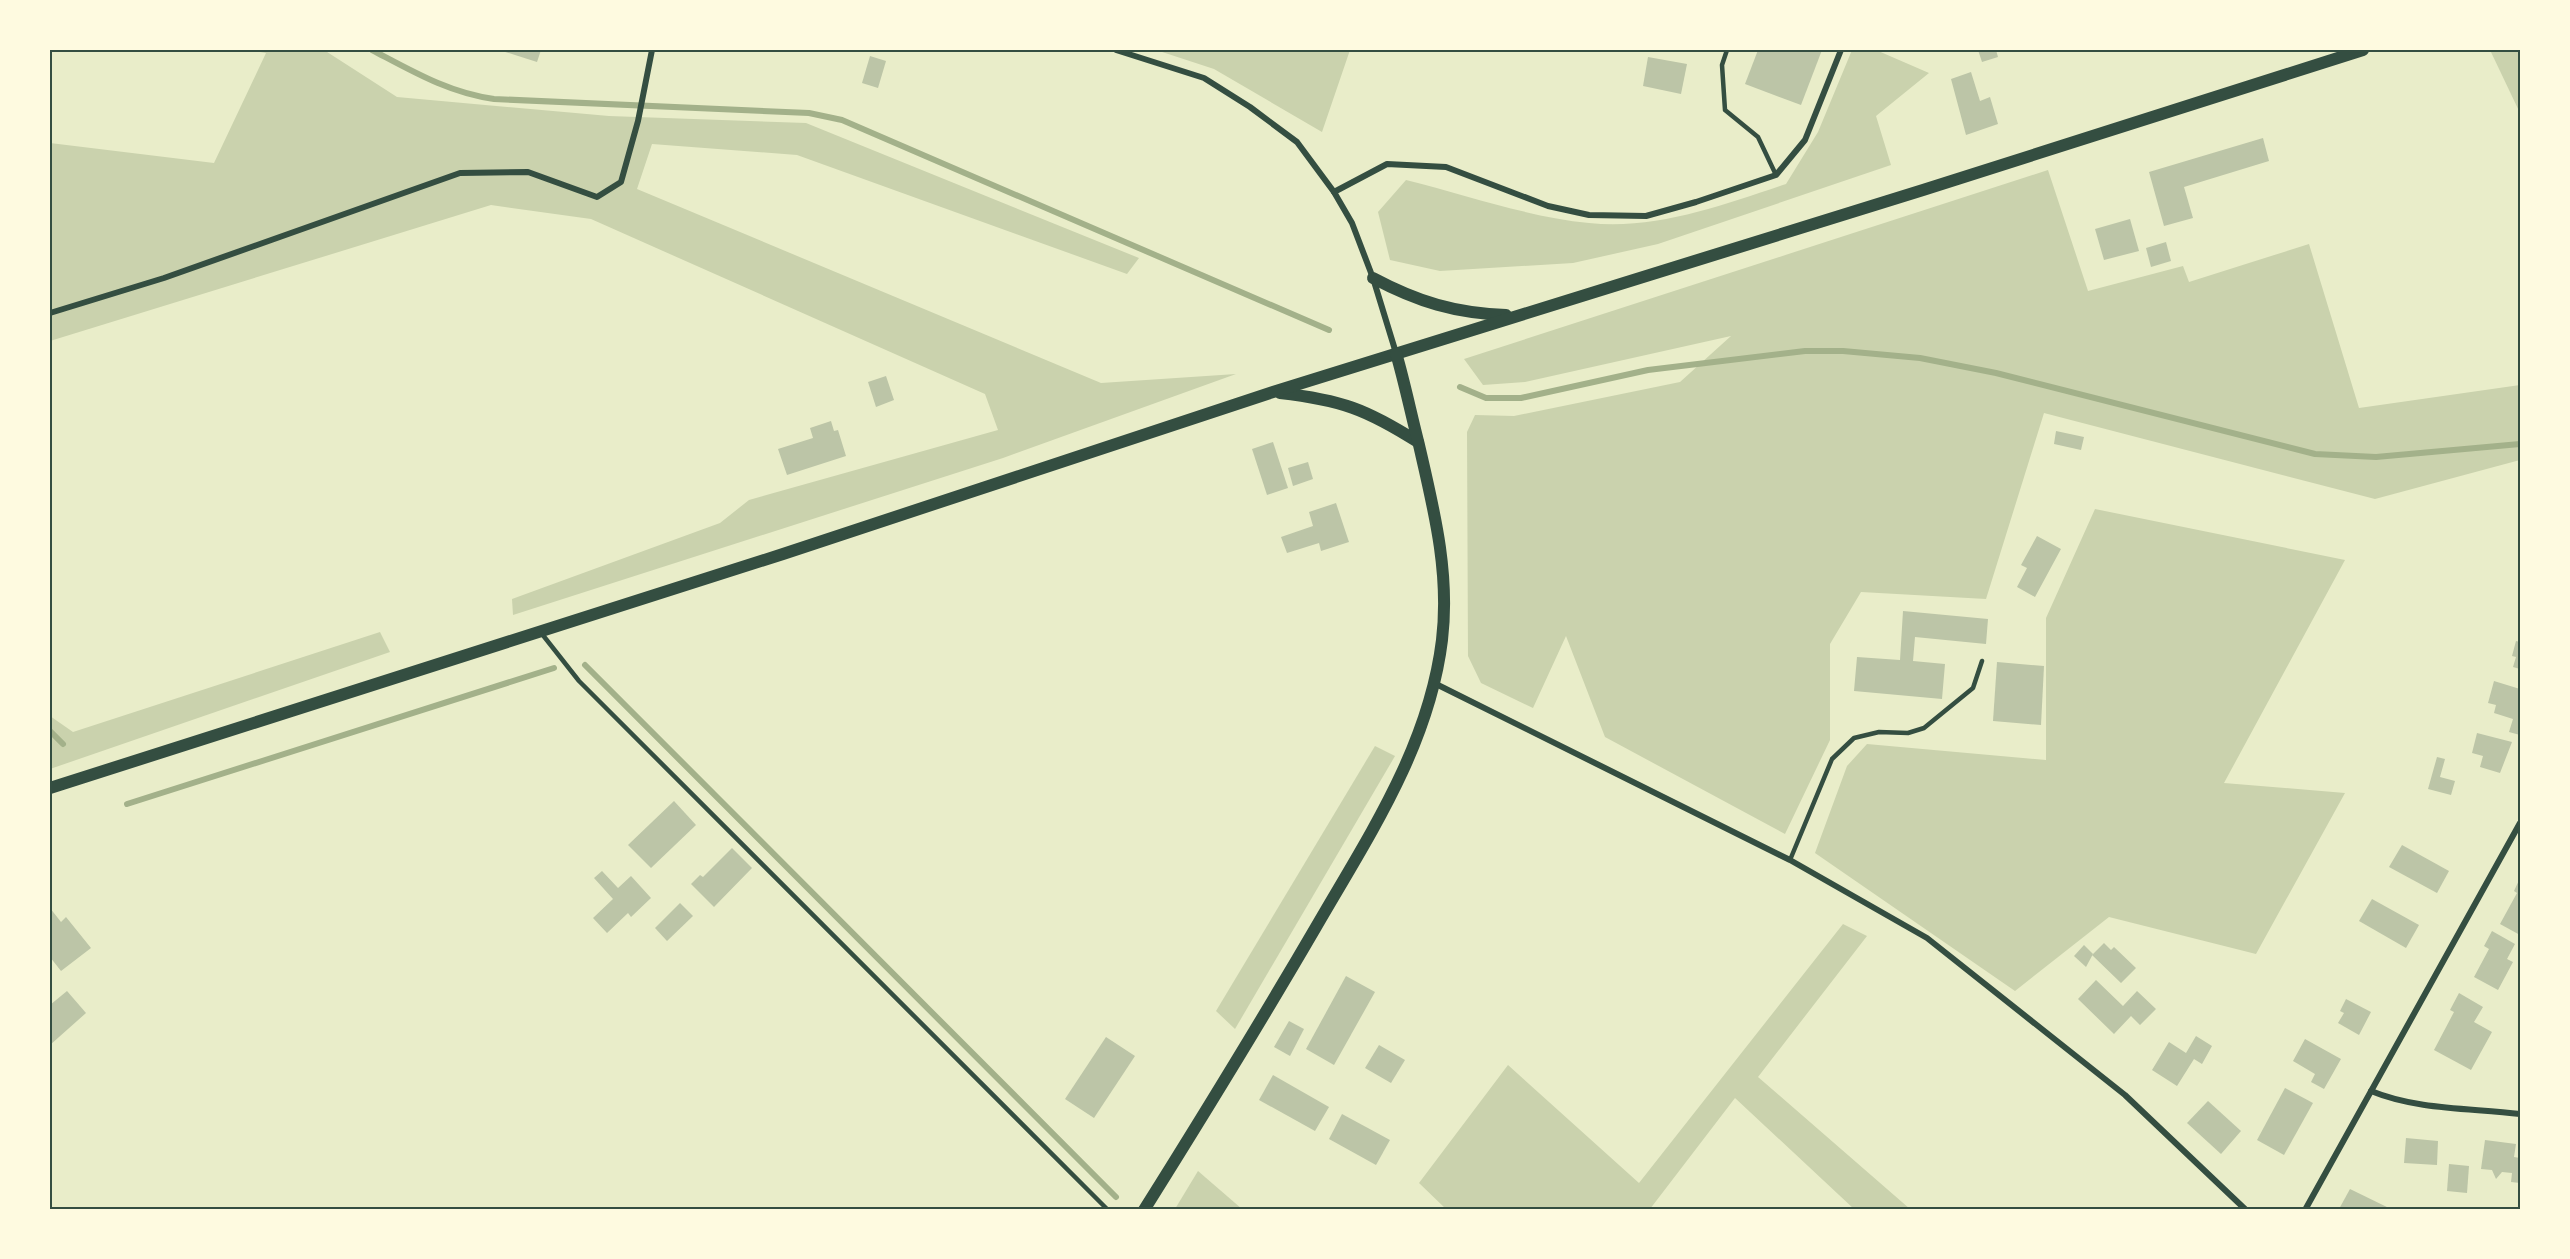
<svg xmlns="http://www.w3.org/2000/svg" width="2570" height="1259" viewBox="0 0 2570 1259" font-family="Barlow,sans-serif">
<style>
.green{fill:#cad2ad}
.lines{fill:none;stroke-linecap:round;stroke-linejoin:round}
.stream{stroke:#a3b18a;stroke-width:6}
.building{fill:#bcc5a7}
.service{stroke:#344e41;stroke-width:4.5}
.minor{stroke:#344e41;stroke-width:6}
.secondary{stroke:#344e41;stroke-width:12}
.neatline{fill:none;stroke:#344e41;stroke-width:2}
</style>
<rect width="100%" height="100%" fill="#e9edc9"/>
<g class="green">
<polygon points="248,50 324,50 397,97 609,116 806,123 1139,258 1127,274 797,155 652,144 637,189 1101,383 1236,374 1003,458 513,615 512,599 720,523 749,500 998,430 985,394 591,219 491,205 50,341 50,143 214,163 266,53"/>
<polygon points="1156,50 1350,50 1322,132 1214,69"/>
<path d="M1852 50H1876L1929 73 1876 116 1891 165 1658 244 1573 263 1440 271 1390 260 1378 212 1406 180C1466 195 1528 217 1589 223 1657 230 1723 205 1786 184L1818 132Z"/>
<polygon points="2490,50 2520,50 2520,113"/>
<polygon points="2048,170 2088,291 2183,266 2189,282 2309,244 2359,408 2520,385 2520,460 2375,499 2044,413 1986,599 1861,592 1830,644 1830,740 1785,834 1605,737 1566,636 1533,708 1481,683 1468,656 1467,432 1475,415 1514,416 1680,382 1731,336 1525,382 1483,385 1464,359"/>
<polygon points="2095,509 2345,560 2224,783 2345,793 2256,954 2109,917 2015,991 1815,853 1847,766 1867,744 2046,760 2046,618"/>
<polygon points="380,632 390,652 50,769 50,716 73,732"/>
<polygon points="1375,746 1395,756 1235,1029 1216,1011"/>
<polygon points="1843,924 1867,936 1758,1077 1910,1209 1854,1209 1735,1098 1650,1209 1446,1209 1419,1183 1508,1065 1639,1183"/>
<polygon points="1198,1171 1242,1209 1175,1209"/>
</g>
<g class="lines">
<g class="stream">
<path d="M372 50C412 71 449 93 494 99L809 113 842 120 1329 330"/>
<polyline points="1460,387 1486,398 1521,398 1648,370 1805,351 1843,351 1920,358 1996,373 2315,454 2376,457 2520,444"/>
<polyline points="585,665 1116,1197"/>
<polyline points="50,731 63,744"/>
<polyline points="127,804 554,668"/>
</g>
</g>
<g class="building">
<polygon points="499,50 541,50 537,62"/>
<polygon points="1758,50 1822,50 1801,105 1745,84"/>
<polygon points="1978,50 1996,50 1998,57 1982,62"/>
<polygon points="870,56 886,61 878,88 862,83"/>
<polygon points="1648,57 1687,64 1681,94 1643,86"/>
<polygon points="1971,72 1980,101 1990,97 1998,124 1966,135 1951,79"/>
<polygon points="2263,138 2269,161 2184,187 2193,218 2164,226 2149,172"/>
<polygon points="2130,219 2139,251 2104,260 2095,229"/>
<polygon points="2166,242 2171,261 2151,267 2146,248"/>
<polygon points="886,376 894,400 876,407 868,382"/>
<polygon points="831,421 834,431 838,430 846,456 787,475 778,449 813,438 810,428"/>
<polygon points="2056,431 2084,437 2081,450 2054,444"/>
<polygon points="1273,442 1288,488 1267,495 1252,449"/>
<polygon points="1308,462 1313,479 1293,486 1288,468"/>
<polygon points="1336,503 1349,542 1321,551 1319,543 1287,553 1281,537 1313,526 1309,512"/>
<polygon points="2037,536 2061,549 2035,597 2017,587 2027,568 2021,565"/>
<polygon points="1903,611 1988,619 1986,644 1915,637 1913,661 1945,664 1942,699 1854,691 1857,657 1900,660"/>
<polygon points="2516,641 2520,642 2520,669 2513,667 2516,657 2512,656"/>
<polygon points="1997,662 2044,666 2041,725 1993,721"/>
<polygon points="2494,681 2520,689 2520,735 2509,732 2513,719 2494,713 2496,705 2488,703"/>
<polygon points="2477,733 2512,742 2500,773 2480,767 2483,756 2472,753"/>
<polygon points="2437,757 2445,759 2440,777 2455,781 2451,795 2428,789"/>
<polygon points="674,801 696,825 651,868 628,845"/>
<polygon points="2402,845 2449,871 2437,893 2389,867"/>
<polygon points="732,848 752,868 714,907 691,884 700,875 703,877"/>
<polygon points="602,871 618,888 631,876 651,898 631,917 628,913 607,933 593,918 613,899 594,878"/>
<polygon points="2520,878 2520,935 2500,924 2517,893 2514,891"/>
<polygon points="2372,899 2419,925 2406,948 2359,921"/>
<polygon points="680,903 693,916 667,941 655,928"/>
<polygon points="50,908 61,922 66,917 91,948 61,971 50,957"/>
<polygon points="2492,931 2515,944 2507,959 2513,962 2498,990 2474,977 2489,949 2484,946"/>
<polygon points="2104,943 2111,950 2114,947 2136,968 2121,983 2092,955"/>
<polygon points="2084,945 2093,954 2086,967 2074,956"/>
<polygon points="1346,976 1375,992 1334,1065 1306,1049"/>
<polygon points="2096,980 2123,1006 2137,991 2156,1009 2140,1025 2131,1016 2114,1034 2078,999"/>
<polygon points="67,991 86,1013 50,1045 50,1005"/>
<polygon points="2459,993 2483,1007 2474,1022 2492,1032 2471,1070 2434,1050 2454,1012 2450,1010"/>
<polygon points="2346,999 2371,1012 2359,1035 2338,1023 2344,1013 2340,1011"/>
<polygon points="1289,1021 1304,1029 1290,1056 1274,1047"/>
<polygon points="2196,1036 2212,1046 2202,1064 2194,1059 2177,1086 2152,1070 2169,1042 2186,1053"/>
<polygon points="1106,1037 1135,1056 1094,1118 1065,1099"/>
<polygon points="2305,1039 2341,1059 2324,1089 2311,1082 2315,1074 2293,1061"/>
<polygon points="1379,1045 1405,1060 1391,1083 1365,1068"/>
<polygon points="1273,1075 1329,1107 1315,1131 1259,1100"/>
<polygon points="2285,1088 2313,1103 2284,1155 2257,1140"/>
<polygon points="2208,1101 2241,1131 2221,1154 2187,1123"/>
<polygon points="1342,1114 1390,1140 1376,1165 1329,1139"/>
<polygon points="2406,1138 2438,1141 2437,1165 2404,1163"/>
<polygon points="2485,1140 2516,1144 2514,1157 2520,1158 2520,1183 2511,1182 2512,1173 2502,1172 2496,1179 2492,1170 2481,1169"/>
<polygon points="2449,1164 2469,1166 2467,1193 2447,1191"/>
<polygon points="2350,1189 2391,1209 2339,1209"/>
</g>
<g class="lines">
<g class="service">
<polyline points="1727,50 1722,65 1725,110 1758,137 1776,175"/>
<polyline points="542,634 579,681 1108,1210"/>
<polyline points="1790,860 1832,759 1854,738 1879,732 1908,733 1924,728 1973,688 1982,661"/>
</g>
<g class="minor">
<polyline points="1116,50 1204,78 1250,107 1297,142 1334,192 1352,223 1373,278 1396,353"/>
<polyline points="1334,192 1387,164 1446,167 1548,206 1589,215 1646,216 1696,202 1776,175 1805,140 1841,50"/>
<polyline points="50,313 164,278 460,173 528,172 597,197 621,182 638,121 652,50"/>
<polyline points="1434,683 1790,860 1927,938 2125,1095 2246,1210"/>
<path d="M2371 1091C2417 1110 2471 1108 2520 1114"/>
<polyline points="2305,1210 2520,823"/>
</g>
<g class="secondary">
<path d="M1373 278C1418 302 1455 313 1506 315"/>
<path d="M1280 393C1341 400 1366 409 1418 442"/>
<polyline points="50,788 783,554 1273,392 1923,190 2363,50"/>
<path d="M1144 1210C1203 1116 1260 1023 1316 927 1368 837 1429 747 1442 640 1450 573 1434 510 1419 445 1411 414 1405 384 1396 353"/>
</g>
</g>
<rect width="2570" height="1259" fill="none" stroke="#fefae0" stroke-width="102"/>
<rect x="51" y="51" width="2468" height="1157" class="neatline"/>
</svg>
